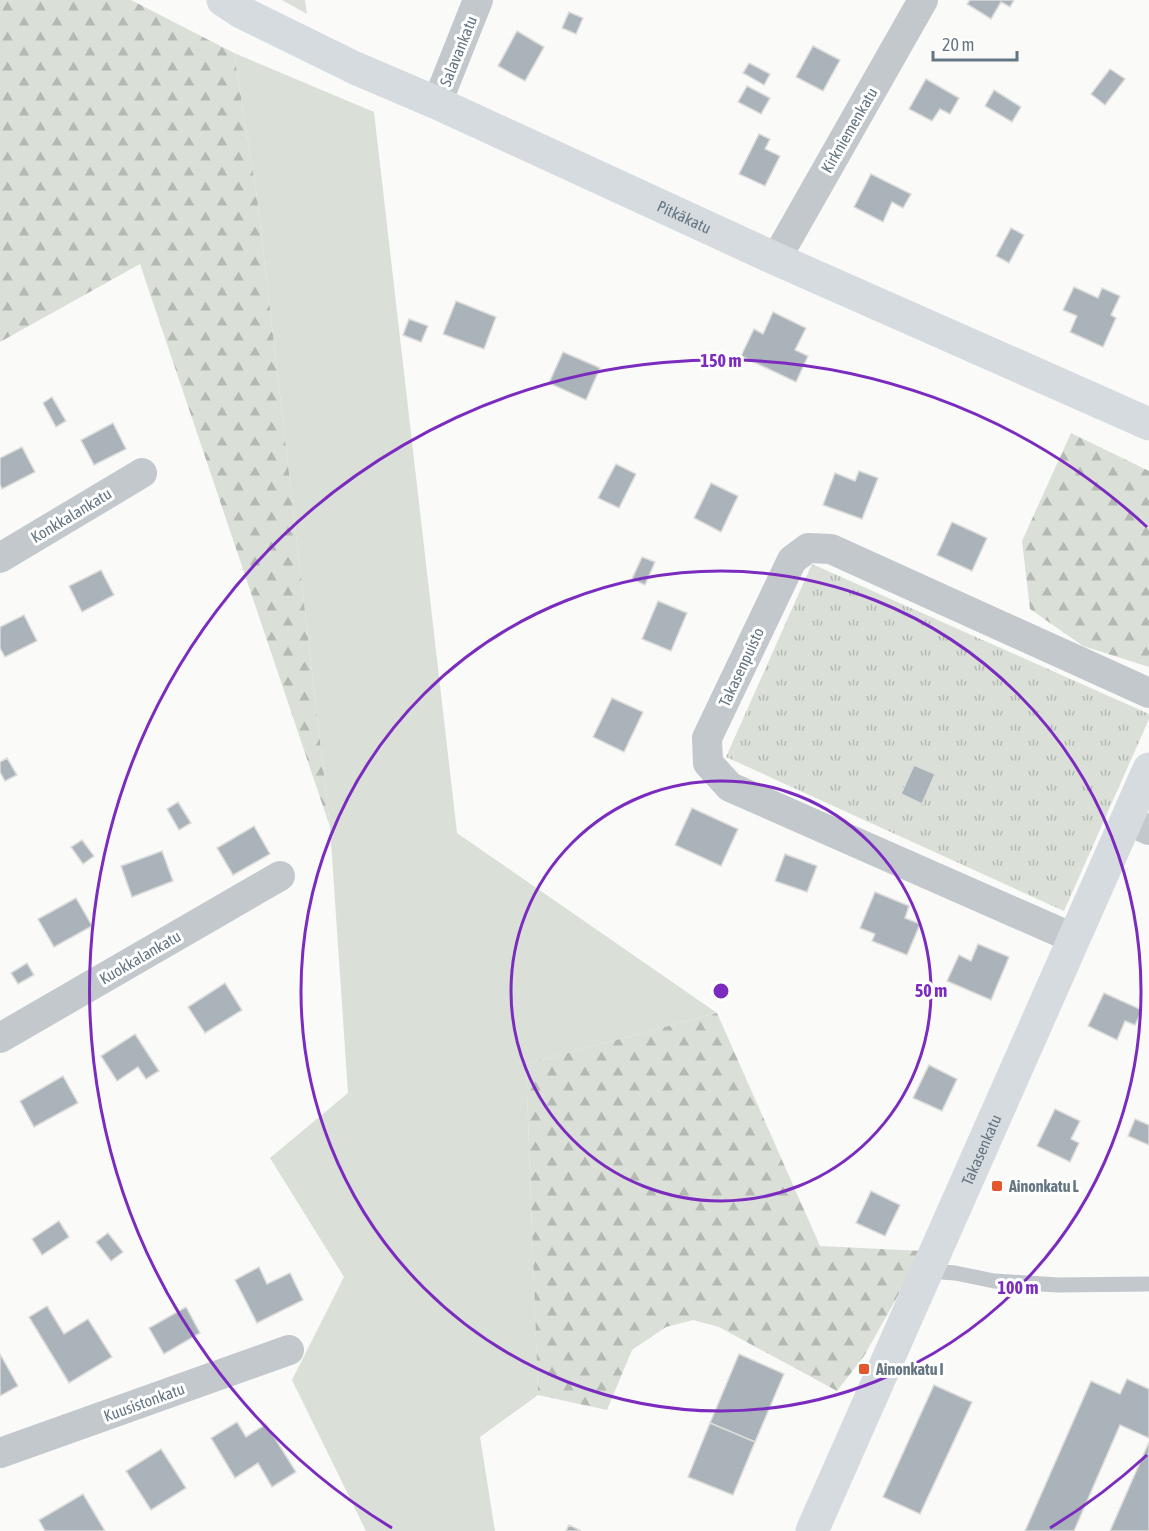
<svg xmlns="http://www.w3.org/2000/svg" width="1149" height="1531" viewBox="0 0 1149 1531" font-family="'Asap Condensed',sans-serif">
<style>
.grass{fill:#dadfd7}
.forest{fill:url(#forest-firs)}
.park{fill:url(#park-tufts)}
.building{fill:#aab3b9;stroke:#dcdcda;stroke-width:1.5}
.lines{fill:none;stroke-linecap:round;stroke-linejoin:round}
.lane{stroke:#c3c8cc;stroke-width:15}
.street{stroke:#c3c8cc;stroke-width:30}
.secondary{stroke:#d6dbdf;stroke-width:33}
.ring{fill:none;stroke:#7b2cbf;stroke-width:3}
.poi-dot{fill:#e4572e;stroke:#fff;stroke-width:2}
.labels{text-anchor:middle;stroke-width:6;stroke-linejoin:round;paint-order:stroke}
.street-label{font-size:16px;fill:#657683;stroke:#fff}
.poi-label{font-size:16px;font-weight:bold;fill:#657683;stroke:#fff;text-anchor:start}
.centre{fill:#7b2cbf;stroke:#fff;stroke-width:3}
.ring-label{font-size:18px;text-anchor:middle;font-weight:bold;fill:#7b2cbf;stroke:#fff;stroke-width:6;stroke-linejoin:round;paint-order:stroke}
</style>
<defs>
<pattern id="forest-firs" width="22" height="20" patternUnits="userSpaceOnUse" patternTransform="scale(1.5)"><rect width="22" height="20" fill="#dadfd7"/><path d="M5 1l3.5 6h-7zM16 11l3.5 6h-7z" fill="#b4b9b4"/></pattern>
<pattern id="park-tufts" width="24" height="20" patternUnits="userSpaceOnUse" patternTransform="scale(1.5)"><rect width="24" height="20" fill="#dadfd7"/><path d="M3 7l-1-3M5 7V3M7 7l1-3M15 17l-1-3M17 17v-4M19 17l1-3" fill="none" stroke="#b4b9b4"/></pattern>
</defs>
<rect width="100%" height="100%" fill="#fafaf8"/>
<g class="grass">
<polygon points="282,0 305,0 307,14"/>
<polygon points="234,53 374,112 457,833 717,1013 526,1064 538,1395 480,1437 495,1531 366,1531 292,1380 344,1277 270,1158 348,1093 330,827 257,197"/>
</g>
<g class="forest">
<polygon points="0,0 131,0 234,53 257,197 330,827 140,264 0,342"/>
<polygon points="1071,433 1149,471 1149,667 1083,646 1030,609 1022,541"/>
<polygon points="717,1013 820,1246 923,1251 864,1356 837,1391 719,1327 693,1320 666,1327 632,1350 607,1410 538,1395 526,1064"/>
</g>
<polygon class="park" points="812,564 1149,714 1149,719 1064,911 726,757"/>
<g class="building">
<polygon points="970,0 1014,0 1010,7 1001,2 991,19 967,4"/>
<polygon points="569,12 583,18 576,34 562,28"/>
<polygon points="517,31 544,47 525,81 498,66"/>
<polygon points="813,46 840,60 823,91 796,77"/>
<polygon points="749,63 770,74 764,85 743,73"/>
<polygon points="1110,69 1125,79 1105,105 1091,94"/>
<polygon points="926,79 959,98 950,114 940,109 932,121 909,109"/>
<polygon points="747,86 770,98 761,114 738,102"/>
<polygon points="994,90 1021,107 1012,122 985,106"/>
<polygon points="759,134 770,139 765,149 780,156 765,186 739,174"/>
<polygon points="871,174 911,194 903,208 892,202 883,222 854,207"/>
<polygon points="1011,228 1024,235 1009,263 996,256"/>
<polygon points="1074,287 1098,298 1102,288 1120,296 1111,315 1116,318 1103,347 1070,332 1077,316 1063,310"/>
<polygon points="456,301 496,317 484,349 443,334"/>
<polygon points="773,312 806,328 795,350 808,356 796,382 741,356 754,329 763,334"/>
<polygon points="409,319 428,326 421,342 403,335"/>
<polygon points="563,352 600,368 586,400 549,383"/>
<polygon points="52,397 66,421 56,427 43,403"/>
<polygon points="113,423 126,449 94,465 81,440"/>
<polygon points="22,447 35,472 2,489 0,484 0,458"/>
<polygon points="616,464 636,474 619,508 598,498"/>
<polygon points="859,471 878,478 862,519 823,505 835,473 855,481"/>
<polygon points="711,483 738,496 721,532 694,518"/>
<polygon points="952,522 987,538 972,571 937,555"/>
<polygon points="642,557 655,562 645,585 632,579"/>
<polygon points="101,570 114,595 82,612 69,586"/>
<polygon points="658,601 687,613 671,651 642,639"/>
<polygon points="24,615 37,641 5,657 0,648 0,627"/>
<polygon points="612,698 643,712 624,752 593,737"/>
<polygon points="7,758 17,775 5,781 0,772 0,762"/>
<polygon points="914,765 935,774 922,804 901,794"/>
<polygon points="178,802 191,823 179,830 167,809"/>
<polygon points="692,808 738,829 721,866 675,845"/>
<polygon points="254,826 270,854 233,875 217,848"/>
<polygon points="82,840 94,856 83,864 71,847"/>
<polygon points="162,851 173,881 132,897 121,866"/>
<polygon points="785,854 817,866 807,892 775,881"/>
<polygon points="875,892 909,906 905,918 920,924 907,955 872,941 875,934 860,928"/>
<polygon points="76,898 92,926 54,947 38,919"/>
<polygon points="978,944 1009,957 991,1000 947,981 959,955 971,961"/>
<polygon points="27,963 34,975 18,984 11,973"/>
<polygon points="225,983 242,1010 205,1033 188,1007"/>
<polygon points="1104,993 1142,1010 1135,1025 1125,1021 1117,1040 1088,1026"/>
<polygon points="135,1034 159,1071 146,1079 138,1067 117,1081 101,1056"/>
<polygon points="929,1065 957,1079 942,1111 913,1098"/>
<polygon points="63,1076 78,1103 34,1127 20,1101"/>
<polygon points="1055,1109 1080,1121 1071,1139 1079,1143 1070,1162 1037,1146"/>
<polygon points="1135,1119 1149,1125 1149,1145 1128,1136"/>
<polygon points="871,1191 900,1205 885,1236 856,1223"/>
<polygon points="59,1221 69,1237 42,1255 32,1239"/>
<polygon points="108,1233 123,1252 111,1261 96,1242"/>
<polygon points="259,1267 267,1284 290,1273 303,1300 257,1323 235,1280"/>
<polygon points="47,1306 64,1334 88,1319 112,1357 69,1383 29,1317"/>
<polygon points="186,1307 200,1333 164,1354 149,1328"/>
<polygon points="0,1354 18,1386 0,1396"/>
<polygon points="739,1354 784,1374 755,1442 710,1423"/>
<polygon points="1127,1379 1149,1389 1149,1438 1120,1425 1074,1531 1025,1531 1091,1381 1120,1394"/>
<polygon points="934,1385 972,1402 920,1514 883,1497"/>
<polygon points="237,1422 246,1437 266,1424 296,1472 272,1487 258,1463 235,1478 211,1438"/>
<polygon points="710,1423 755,1442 733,1495 688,1477"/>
<polygon points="1149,1442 1149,1531 1110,1531"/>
<polygon points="161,1449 186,1488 151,1510 126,1471"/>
<polygon points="83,1494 105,1531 45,1531 39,1520"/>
<polygon points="569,1525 581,1531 566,1531"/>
</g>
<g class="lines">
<polyline class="lane" points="929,1271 955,1273 994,1281 1058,1285 1149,1284"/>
<g class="street">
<polyline points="437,103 478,0"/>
<polyline points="776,259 923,0"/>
<polyline points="0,558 142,473"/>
<polyline points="1127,820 1149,830"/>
<polyline points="1073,938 730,787 708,763 707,738 792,560 808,548 831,549 1149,693"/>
<polyline points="0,1038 280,876"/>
<polyline points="0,1453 289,1350"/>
</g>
<g class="secondary">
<path id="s1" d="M223 0 241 12 355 68 437 103 776 259 1149 424"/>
<path id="s2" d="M812 1531C926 1278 1036 1023 1149 769"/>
</g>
</g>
<g class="ring">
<circle cx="721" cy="991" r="210"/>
<circle cx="721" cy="991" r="420"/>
<path d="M1147 1455A630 630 0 0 1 1050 1528M392 1528A630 630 0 1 1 1147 527"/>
</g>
<g class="poi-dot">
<rect x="991" y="1180" width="12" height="12" rx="3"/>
<rect x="858" y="1363" width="12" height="12" rx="3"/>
</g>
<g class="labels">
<g class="street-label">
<text transform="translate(458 51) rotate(-68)" y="6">Salavankatu</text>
<text transform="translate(849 130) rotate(-60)" y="6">Kirkniemenkatu</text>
<text dy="6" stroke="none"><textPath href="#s1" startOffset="510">Pitkäkatu</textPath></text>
<text transform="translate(71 515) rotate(-31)" y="6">Konkkalankatu</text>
<text transform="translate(741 667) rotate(-65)" y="6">Takasenpuisto</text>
<text transform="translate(140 957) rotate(-30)" y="6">Kuokkalankatu</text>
<text dy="6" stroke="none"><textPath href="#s2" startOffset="417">Takasenkatu</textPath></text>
<text transform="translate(144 1402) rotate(-20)" y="6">Kuusistonkatu</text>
</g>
<g class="poi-label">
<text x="1009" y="1192">Ainonkatu L</text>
<text x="876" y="1375">Ainonkatu I</text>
</g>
</g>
<circle cx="721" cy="991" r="9" class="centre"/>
<g class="ring-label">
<text x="721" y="367">150 m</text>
<text x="931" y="997">50 m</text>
<text x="1018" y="1294">100 m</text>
</g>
<path d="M933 51v9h84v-9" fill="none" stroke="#657683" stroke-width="3"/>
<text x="942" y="51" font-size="18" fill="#657683" stroke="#ffffff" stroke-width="4.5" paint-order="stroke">20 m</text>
</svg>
